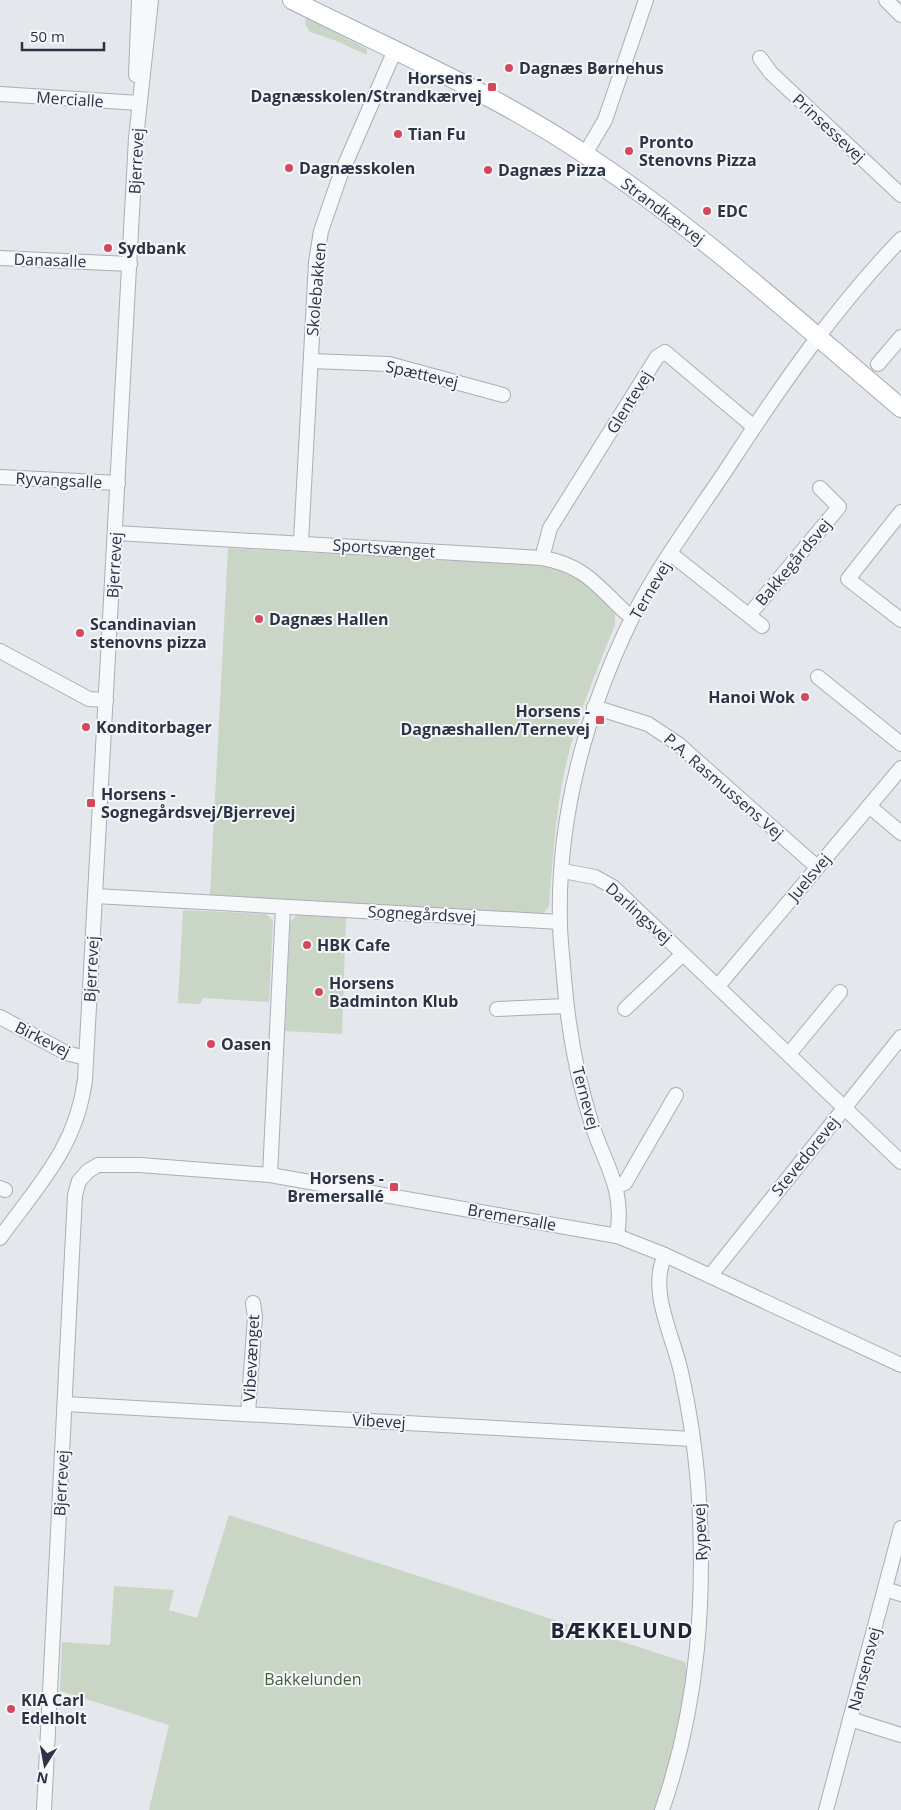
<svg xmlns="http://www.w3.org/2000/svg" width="901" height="1810" viewBox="0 0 901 1810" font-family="'Open Sans',sans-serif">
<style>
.green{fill:#c9d6c5}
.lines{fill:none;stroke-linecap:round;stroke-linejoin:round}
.minor-casing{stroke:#a9aeb7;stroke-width:16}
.major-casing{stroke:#a3abb8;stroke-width:20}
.minor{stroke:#f7f8fa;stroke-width:14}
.major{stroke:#fff;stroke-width:18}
.poi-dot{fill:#d1495b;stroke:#f4f6f9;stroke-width:2}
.labels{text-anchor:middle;stroke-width:4;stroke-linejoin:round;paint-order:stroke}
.poi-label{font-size:16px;font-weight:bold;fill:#2b3445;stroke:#f4f6f9;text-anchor:start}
.street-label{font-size:16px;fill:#2b3445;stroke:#f4f6f9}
.park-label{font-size:16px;fill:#3f6138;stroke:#f4f6f9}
.district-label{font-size:21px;font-weight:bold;letter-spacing:1px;fill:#1d2536;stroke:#f4f6f9}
</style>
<rect width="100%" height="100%" fill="#e4e7ec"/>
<g class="green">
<polygon points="306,18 367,49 367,55 334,40 310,32 305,24"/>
<path d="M228 548 539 565C575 572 590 587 615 612V625C596 672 576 719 565 769 555 814 553 861 549 906L543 914 210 895Z"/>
<polygon points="183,910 266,914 273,921 269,1002 203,998 200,1004 178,1003"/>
<polygon points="297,915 346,918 342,1034 285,1031 290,922"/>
<path d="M229 1515 685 1662C693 1683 665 1786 656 1810H149L169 1725 60 1691 62 1642 110 1645 114 1586 174 1590 169 1610 197 1618Z"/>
</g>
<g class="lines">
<g class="minor-casing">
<g id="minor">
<polyline points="886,0 901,15"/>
<polyline points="760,58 771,73 901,195"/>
<polyline points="136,75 139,0"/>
<polyline points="0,94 139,103"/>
<polyline points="585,154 605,120 646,0"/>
<polyline points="0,258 130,264"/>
<polyline points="311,361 389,364 503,395"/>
<polyline points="878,364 901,337"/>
<polyline points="0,477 118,483"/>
<polyline points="901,512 848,579 901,620"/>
<path d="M116 533 542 558C583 565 596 584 625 612L633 616"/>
<polyline points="301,542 316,262 321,231 340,176 395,50"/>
<polyline points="671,554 762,626"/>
<polyline points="542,558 550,528 657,357 665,352 754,427"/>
<polyline points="749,615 839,507 820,488"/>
<polyline points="0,651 89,699 106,700"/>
<polyline points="818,677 901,744"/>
<polyline points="594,707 648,724 678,744 817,867"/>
<polyline points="869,806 901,833"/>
<polyline points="563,871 595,877 613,887 901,1162"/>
<polyline points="95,896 560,922"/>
<polyline points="718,986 901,768"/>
<polyline points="497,1009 566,1006"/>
<polyline points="625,1009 683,954"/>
<polyline points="0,1017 66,1053 86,1058"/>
<polyline points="789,1054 840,992"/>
<polyline points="270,1175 283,907"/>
<polyline points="616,1186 625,1183 676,1095"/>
<polyline points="0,1188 5,1190"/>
<path d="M617 1236C625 1189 606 1167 592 1125 577 1078 568 1027 564 978 563 960 560 941 560 923 557 818 586 712 632 618 659 564 697 514 730 464 782 384 835 308 901 239"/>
<path d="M0 1238C38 1185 76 1148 85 1080L136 138 151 0"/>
<polyline points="710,1276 901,1037"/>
<polyline points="65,1404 692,1439"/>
<polyline points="248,1413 255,1317 253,1303"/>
<polyline points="885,1589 901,1594"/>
<polyline points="850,1719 901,1735"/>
<polyline points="44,1810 75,1195 79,1181 88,1171 98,1165 140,1165 270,1175 617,1236 665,1255 901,1365"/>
<path d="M662 1810C699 1704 706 1596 698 1484 695 1447 689 1408 681 1372 673 1335 648 1291 665 1255"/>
<polyline points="826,1810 901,1528"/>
</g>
</g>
<g class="major-casing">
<path id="major" d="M292 0C391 50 494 93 586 155 698 229 798 321 901 408"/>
</g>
<use href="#minor" class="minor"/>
<use href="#major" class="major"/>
</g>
<g class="poi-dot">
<circle cx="509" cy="68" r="5"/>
<rect x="487" y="82" width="10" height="10" rx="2.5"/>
<circle cx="398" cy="134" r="5"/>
<circle cx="629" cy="151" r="5"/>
<circle cx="289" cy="168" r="5"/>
<circle cx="488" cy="170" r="5"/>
<circle cx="707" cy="211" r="5"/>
<circle cx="108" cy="248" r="5"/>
<circle cx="259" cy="619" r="5"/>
<circle cx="80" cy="633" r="5"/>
<circle cx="805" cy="697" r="5"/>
<rect x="595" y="715" width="10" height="10" rx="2.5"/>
<circle cx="86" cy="727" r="5"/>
<rect x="86" y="798" width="10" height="10" rx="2.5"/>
<circle cx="307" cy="945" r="5"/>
<circle cx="319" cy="992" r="5"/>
<circle cx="211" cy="1044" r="5"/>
<rect x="389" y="1182" width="10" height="10" rx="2.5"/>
<circle cx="11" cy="1709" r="5"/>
</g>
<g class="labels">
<g class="poi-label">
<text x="519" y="74">Dagnæs Børnehus</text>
<text x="482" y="84" text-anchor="end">Horsens -<tspan x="482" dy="18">Dagnæsskolen/Strandkærvej</tspan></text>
<text x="408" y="140">Tian Fu</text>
<text x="639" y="148">Pronto<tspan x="639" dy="18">Stenovns Pizza</tspan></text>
<text x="299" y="174">Dagnæsskolen</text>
<text x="498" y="176">Dagnæs Pizza</text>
<text x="717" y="217">EDC</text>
<text x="118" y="254">Sydbank</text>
<text x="269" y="625">Dagnæs Hallen</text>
<text x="90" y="630">Scandinavian<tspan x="90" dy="18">stenovns pizza</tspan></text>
<text x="795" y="703" text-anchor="end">Hanoi Wok</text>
<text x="590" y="717" text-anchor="end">Horsens -<tspan x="590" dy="18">Dagnæshallen/Ternevej</tspan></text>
<text x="96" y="733">Konditorbager</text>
<text x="101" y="800">Horsens -<tspan x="101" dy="18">Sognegårdsvej/Bjerrevej</tspan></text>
<text x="317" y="951">HBK Cafe</text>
<text x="329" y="989">Horsens<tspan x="329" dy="18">Badminton Klub</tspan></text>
<text x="221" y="1050">Oasen</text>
<text x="384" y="1184" text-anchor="end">Horsens -<tspan x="384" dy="18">Bremersallé</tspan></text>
<text x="21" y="1706">KIA Carl<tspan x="21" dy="18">Edelholt</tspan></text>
</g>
<g class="street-label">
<text transform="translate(70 99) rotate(4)" y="6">Mercialle</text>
<text transform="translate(829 128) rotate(43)" y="6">Prinsessevej</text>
<text transform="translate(136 161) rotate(-87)" y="6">Bjerrevej</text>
<text transform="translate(663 211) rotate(37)" y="6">Strandkærvej</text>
<text transform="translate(50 260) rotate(2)" y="6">Danasalle</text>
<text transform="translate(316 289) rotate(-85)" y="6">Skolebakken</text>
<text transform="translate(422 374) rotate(13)" y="6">Spættevej</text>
<text transform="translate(629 402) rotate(-58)" y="6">Glentevej</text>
<text transform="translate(59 480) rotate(3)" y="6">Ryvangsalle</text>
<text transform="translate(384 548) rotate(4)" y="6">Sportsvænget</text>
<text transform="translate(793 562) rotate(-50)" y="6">Bakkegårdsvej</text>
<text transform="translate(114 565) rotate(-87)" y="6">Bjerrevej</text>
<text transform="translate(650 590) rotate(-60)" y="6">Ternevej</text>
<text transform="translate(724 786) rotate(41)" y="6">P.A. Rasmussens Vej</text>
<text transform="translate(809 877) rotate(-50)" y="6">Juelsvej</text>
<text transform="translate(639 913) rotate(42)" y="6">Darlingsvej</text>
<text transform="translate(422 914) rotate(3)" y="6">Sognegårdsvej</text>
<text transform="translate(91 969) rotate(-87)" y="6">Bjerrevej</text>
<text transform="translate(43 1039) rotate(27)" y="6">Birkevej</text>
<text transform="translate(586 1098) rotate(75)" y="6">Ternevej</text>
<text transform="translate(805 1156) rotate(-51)" y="6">Stevedorevej</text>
<text transform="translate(512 1217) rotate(10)" y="6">Bremersalle</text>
<text transform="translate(251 1358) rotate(-87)" y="6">Vibevænget</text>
<text transform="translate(379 1421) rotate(3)" y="6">Vibevej</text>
<text transform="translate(61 1483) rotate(-87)" y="6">Bjerrevej</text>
<text transform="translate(700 1532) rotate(-93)" y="6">Rypevej</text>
<text transform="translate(864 1669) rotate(-75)" y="6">Nansensvej</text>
</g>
<g class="park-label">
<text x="313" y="1685">Bakkelunden</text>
</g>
<g class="district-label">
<text x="622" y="1638">BÆKKELUND</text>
</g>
</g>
<g transform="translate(45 1765) rotate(191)" stroke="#f4f6f9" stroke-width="4" paint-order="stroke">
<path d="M0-4L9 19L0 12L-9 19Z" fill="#2b3445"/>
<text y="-8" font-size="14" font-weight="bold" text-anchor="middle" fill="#2b3445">N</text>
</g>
<path d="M22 42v8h82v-8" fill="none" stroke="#2b3445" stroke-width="2.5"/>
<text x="30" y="42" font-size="15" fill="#2b3445" stroke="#f4f6f9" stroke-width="4" paint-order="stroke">50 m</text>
</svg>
